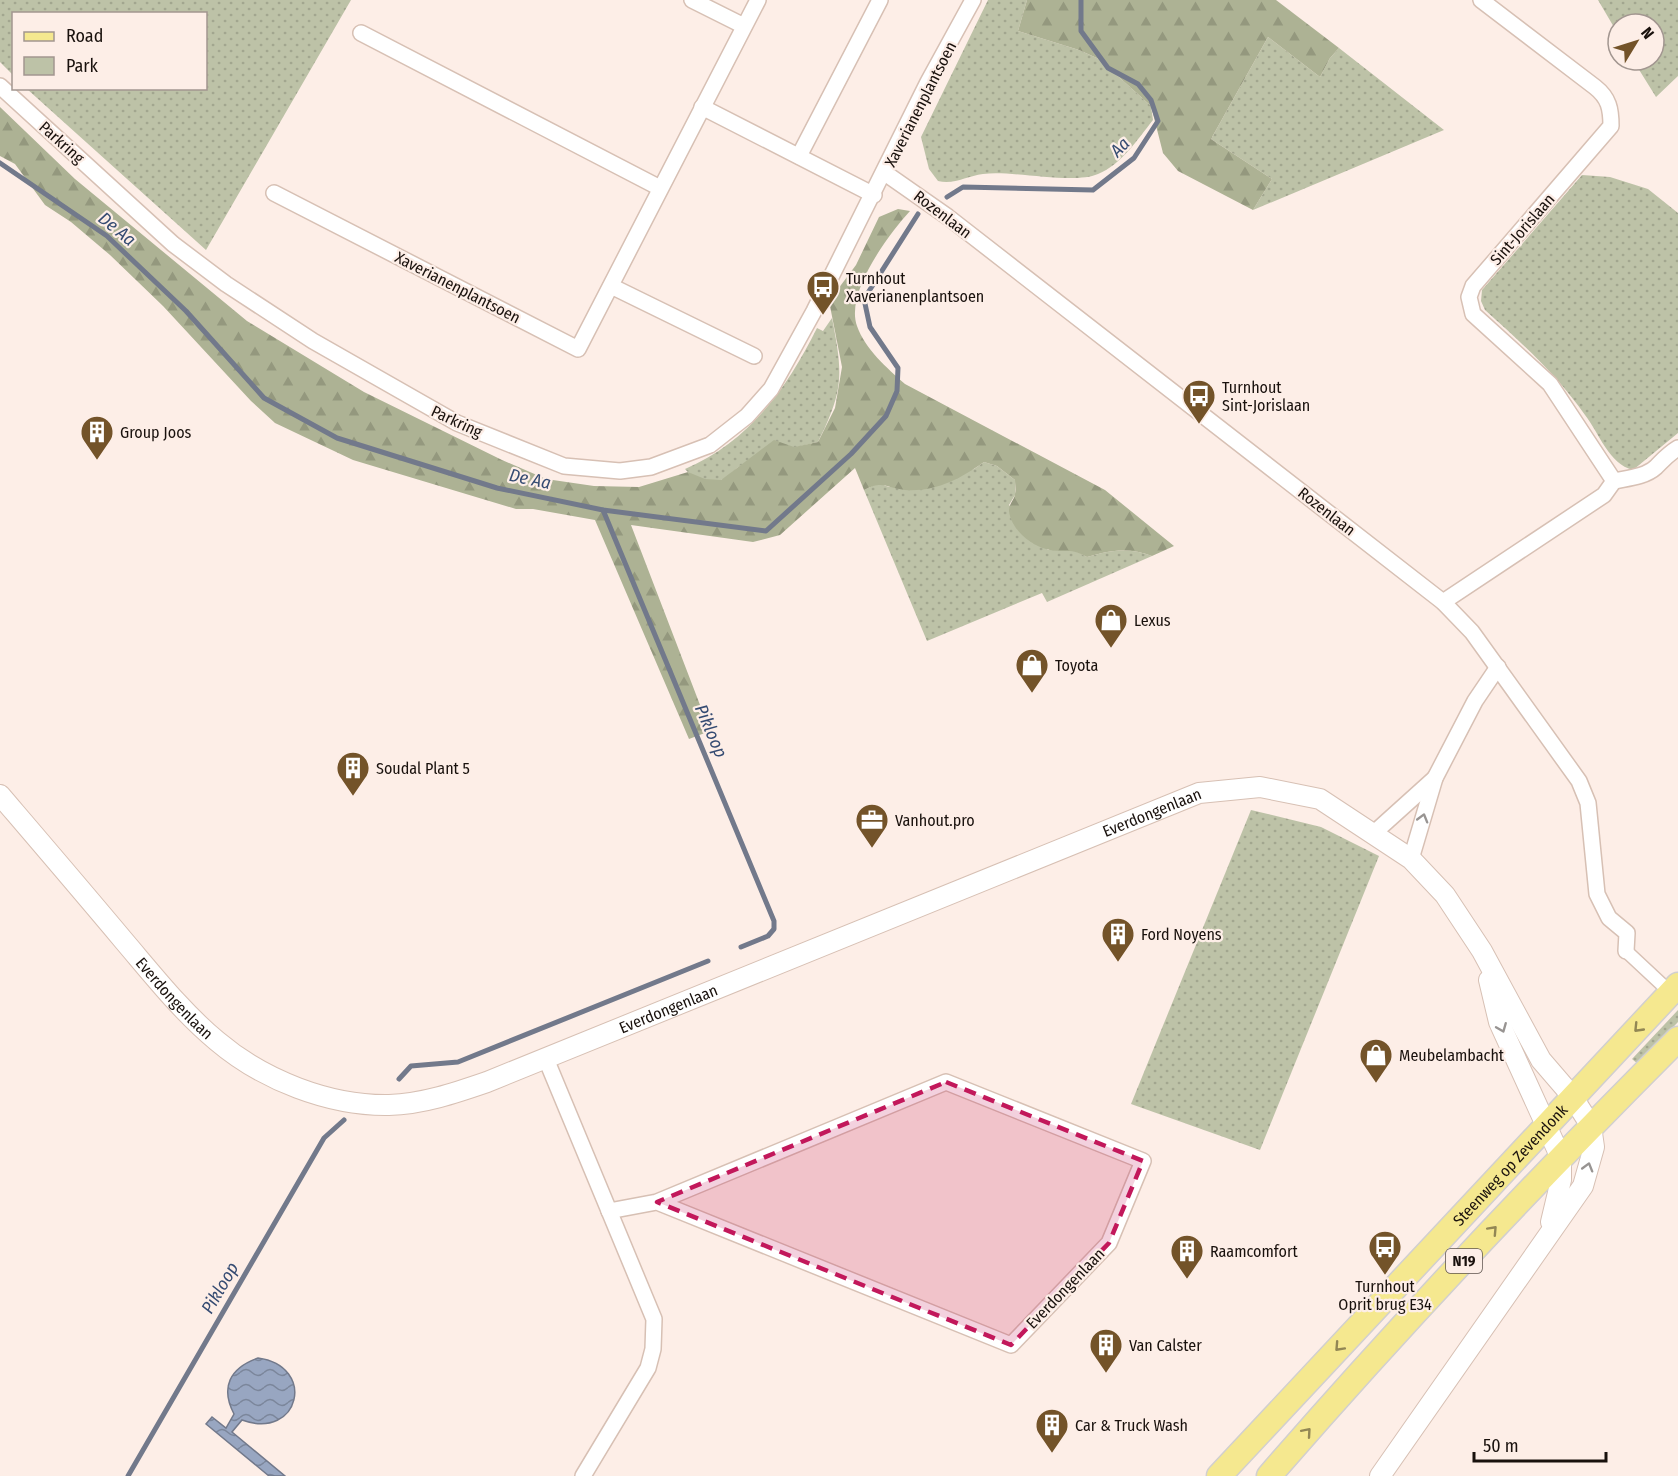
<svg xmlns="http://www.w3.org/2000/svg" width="1678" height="1476" viewBox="0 0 1678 1476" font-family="'Fira Sans Condensed',sans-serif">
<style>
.green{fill:url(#green-dots)}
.forest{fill:url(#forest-firs)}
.water{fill:url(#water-waves);stroke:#72798b;stroke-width:1.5}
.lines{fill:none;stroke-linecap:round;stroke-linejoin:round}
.stream{stroke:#72798b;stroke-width:5}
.pedestrian-casing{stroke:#d7c0b4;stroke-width:15}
.minor-casing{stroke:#d7c0b4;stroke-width:18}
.tertiary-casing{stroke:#d7c0b4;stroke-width:22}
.primary-casing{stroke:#d1cfcf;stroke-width:27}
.pedestrian{stroke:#fff;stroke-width:12}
.minor{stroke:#fff;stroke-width:15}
.tertiary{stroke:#fff;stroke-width:20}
.primary{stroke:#f5e88f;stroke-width:24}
.oneway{stroke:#989492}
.oneway2{stroke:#928754}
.marked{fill:#c2185b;fill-opacity:0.2;stroke:#c2185b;stroke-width:4.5;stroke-dasharray:12 8;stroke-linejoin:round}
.labels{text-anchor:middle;stroke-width:4.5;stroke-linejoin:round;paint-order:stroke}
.shield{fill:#fdeee7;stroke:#5d534e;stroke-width:1.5}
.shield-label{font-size:15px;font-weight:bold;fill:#19110d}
.street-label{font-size:16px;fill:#19110d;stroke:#fdeee7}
.poi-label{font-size:16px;fill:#19110d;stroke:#fdeee7;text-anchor:start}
.water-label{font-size:18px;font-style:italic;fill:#354b72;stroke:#fdeee7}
</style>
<defs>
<pattern id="green-dots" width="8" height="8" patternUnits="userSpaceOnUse" patternTransform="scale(1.5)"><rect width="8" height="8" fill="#bdc2a7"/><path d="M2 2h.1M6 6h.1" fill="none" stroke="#a2a68f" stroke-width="1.8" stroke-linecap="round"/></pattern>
<pattern id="forest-firs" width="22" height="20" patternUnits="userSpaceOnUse" patternTransform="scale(1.5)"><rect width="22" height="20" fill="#adb294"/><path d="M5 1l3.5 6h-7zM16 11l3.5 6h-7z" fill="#94987e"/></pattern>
<pattern id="water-waves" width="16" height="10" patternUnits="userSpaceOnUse" patternTransform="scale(1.5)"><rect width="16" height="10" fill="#98a6c1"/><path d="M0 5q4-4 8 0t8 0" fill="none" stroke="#7b869b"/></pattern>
</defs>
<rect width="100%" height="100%" fill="#fdeee7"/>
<g class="green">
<polygon points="0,0 351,0 206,250 27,89 206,88 206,14 14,14 13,75 0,62"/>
<path d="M988 0H1027L1018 31 1079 50 1099 59 1151 106 1153 120C1137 140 1122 164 1098 174 1072 185 1014 170 983 174 967 176 954 185 938 181L929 169 921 137Z"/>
<polygon points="1598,0 1678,0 1678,76 1656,97 1633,60 1654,60 1654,24 1618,24 1618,34"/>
<polygon points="1268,37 1320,77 1330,58 1339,48 1444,130 1253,210 1272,179 1211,139"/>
<path d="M1582 175 1610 177 1648 189 1678 213V433L1633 470C1609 464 1599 433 1585 415 1557 375 1522 343 1485 310L1481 301 1482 290Z"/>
<path d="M832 318C843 374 844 390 818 442 792 448 764 454 740 466 734 469 728 478 721 480 711 483 691 477 685 469 749 442 787 388 817 328L823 331Z"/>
<path d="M984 462 997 466 1015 480V495L1009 505 1048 550 1072 549 1087 557C1110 550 1129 547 1152 556L1047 602 1042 593 927 641 864 490 878 483 889 487 974 469Z"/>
<polygon points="1251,810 1321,827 1379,856 1260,1150 1131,1104"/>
<polygon points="1678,1010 1678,1022 1638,1064 1632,1059"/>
</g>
<g class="forest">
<polygon points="1027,0 1276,0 1339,48 1330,58 1320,77 1268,37 1211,139 1272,179 1253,210 1178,171 1163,153 1151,106 1099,59 1079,50 1018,31"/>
<path d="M0 107 75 179 247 321 364 392 502 460 546 479 594 486 639 487 688 472 705 479 721 480 774 440 794 447 818 442 835 408 842 367 829 301 856 265 879 217 898 209 910 211C888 235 845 293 857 326 865 349 887 368 905 384L1105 490 1174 546 1152 556C1129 547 1110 550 1087 557 1067 546 1063 554 1046 549 1030 545 1011 529 1009 511 1009 503 1014 501 1015 494 1016 490 1015 484 1015 480L997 466 984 462C960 479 936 492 905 490 885 488 884 480 864 490L855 468 780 535 753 542 631 525 710 731 689 739 595 520 533 509H516L353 460 275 423 251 401 163 306 110 255 71 222 45 205 15 164 0 156Z"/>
</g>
<path class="water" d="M258 1358C317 1366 300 1441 242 1420L232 1432 285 1476H269L206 1424 212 1417 226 1428 234 1414C220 1387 230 1368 258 1358Z"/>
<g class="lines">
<g class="stream">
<polyline points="0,163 107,236 186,311 264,398 337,438 497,488 603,510 766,531 851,454 886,416 897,391 898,368 870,327 864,299 918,214"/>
<polyline points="947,197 963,187 1093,190 1134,158 1158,121 1151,100 1138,84 1108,68 1081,31 1081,0"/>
<polyline points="603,510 774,921 774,929 768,936 741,947"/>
<polyline points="399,1079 411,1066 458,1062 708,961"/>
<polyline points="128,1476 324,1138 344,1120"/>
</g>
<g class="pedestrian-casing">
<polyline id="pedestrian" points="1626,951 1671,993"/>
</g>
<g class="minor-casing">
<g id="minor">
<polyline points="692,0 744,26"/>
<polyline points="361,33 660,188"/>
<polyline points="0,86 173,244 226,284 313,341 457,423 564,466 620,471 651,467 710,445 747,416 771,389 814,311 928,82 973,0"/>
<polyline points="702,107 874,195"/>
<polyline points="799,156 880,0"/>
<polyline points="885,173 948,217 1443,602 1472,632 1579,781 1588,803 1597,894 1609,918 1627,933 1626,951"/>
<polyline points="274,193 578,349 758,0"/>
<polyline points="611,286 754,356"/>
<path d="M1614 481C1628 478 1645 477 1656 467 1664 459 1668 454 1678 448"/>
<path d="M1443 602 1604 495 1614 481 1550 384 1473 314 1469 297 1473 286 1611 126C1611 109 1609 98 1595 87L1481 0"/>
<polyline points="1374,833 1435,778"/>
<polyline points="1411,859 1435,778 1475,701 1498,667"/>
<polyline points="546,1059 654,1319 653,1349 648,1368 583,1476"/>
<polyline points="609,1211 657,1202 946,1082 1143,1161 1109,1243 1011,1345 657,1202"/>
</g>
</g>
<g class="tertiary-casing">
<g id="tertiary">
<path id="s1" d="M0 795C41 843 83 892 124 941 153 975 182 1012 217 1041 263 1080 329 1106 389 1105 423 1104 455 1093 487 1082L1199 793 1260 787 1320 799 1411 859 1445 895 1482 951 1541 1060 1572 1096 1591 1126 1594 1147 1583 1186 1380 1476"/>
<polyline points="1489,980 1499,1022 1561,1158 1561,1180 1551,1222"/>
</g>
</g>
<g class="primary-casing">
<g id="primary">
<path id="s2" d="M1219 1476 1678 985"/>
<path d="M1269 1476C1400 1325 1537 1180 1678 1039"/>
</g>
</g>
<use href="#pedestrian" class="pedestrian"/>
<use href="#minor" class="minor"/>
<use href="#tertiary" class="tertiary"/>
<use href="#primary" class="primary"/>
</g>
<defs><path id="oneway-chevron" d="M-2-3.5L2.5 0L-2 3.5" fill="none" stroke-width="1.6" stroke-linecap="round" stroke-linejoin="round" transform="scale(1.5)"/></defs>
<g class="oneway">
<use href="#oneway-chevron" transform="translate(1423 818) rotate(-74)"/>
<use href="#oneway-chevron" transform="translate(1502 1028) rotate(68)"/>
<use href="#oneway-chevron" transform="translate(1588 1167) rotate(-74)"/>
</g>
<g class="oneway2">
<use href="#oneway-chevron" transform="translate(1638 1028) rotate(134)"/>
<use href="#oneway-chevron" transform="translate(1493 1230) rotate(-47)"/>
<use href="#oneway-chevron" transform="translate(1339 1347) rotate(133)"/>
<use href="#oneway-chevron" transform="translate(1307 1432) rotate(-49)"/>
</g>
<path class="marked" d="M946 1082 1143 1161 1109 1243 1011 1345 657 1202Z"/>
<defs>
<g id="bus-pin" transform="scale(1.725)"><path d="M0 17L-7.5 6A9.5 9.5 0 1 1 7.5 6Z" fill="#735329" stroke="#fdeee7"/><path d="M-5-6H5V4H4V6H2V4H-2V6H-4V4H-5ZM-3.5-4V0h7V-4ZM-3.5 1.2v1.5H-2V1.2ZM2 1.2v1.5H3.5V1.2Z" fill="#fff"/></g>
<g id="building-pin" transform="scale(1.725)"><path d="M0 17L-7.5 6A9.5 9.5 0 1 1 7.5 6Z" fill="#735329" stroke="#fdeee7"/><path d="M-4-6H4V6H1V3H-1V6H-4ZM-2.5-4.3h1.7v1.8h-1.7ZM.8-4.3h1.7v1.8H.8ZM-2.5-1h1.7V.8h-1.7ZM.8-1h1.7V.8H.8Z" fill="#fff"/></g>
<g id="shop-pin" transform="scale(1.725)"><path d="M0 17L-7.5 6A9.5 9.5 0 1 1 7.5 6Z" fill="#735329" stroke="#fdeee7"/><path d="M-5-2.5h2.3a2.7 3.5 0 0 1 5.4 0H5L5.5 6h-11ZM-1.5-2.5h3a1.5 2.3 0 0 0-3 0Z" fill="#fff"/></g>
<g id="office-pin" transform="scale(1.725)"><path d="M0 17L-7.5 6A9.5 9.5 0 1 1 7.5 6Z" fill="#735329" stroke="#fdeee7"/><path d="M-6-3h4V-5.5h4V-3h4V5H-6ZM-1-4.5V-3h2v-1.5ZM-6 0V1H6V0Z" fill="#fff"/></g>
</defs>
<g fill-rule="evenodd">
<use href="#bus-pin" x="823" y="287"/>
<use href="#bus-pin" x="1199" y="396"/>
<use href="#building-pin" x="97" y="432"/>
<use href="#shop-pin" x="1111" y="620"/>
<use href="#shop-pin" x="1032" y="665"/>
<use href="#building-pin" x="353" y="768"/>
<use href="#office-pin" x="872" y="820"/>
<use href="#building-pin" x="1118" y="934"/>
<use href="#shop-pin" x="1376" y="1055"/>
<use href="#bus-pin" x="1385" y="1247"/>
<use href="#building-pin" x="1187" y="1251"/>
<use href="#building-pin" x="1106" y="1345"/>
<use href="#building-pin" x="1052" y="1425"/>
</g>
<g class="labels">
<rect class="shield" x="1446" y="1249" width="36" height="24" rx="4.5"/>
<g class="shield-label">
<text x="1464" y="1266">N19</text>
</g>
<g class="street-label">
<text transform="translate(920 104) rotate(-63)" y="6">Xaverianenplantsoen</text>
<text transform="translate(62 142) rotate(42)" y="6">Parkring</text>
<text transform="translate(943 214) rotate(37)" y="6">Rozenlaan</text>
<text transform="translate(1522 229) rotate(-49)" y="6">Sint-Jorislaan</text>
<text transform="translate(458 287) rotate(27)" y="6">Xaverianenplantsoen</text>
<text transform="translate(457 421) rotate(25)" y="6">Parkring</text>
<text transform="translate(1327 511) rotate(38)" y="6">Rozenlaan</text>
<text dy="6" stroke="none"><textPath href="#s1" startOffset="1334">Everdongenlaan</textPath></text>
<text dy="6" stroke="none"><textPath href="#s1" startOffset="268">Everdongenlaan</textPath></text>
<text dy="6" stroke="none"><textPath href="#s1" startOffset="812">Everdongenlaan</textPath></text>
<text dy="6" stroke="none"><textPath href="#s2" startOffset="426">Steenweg op Zevendonk</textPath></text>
<text transform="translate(1065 1288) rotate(-46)" y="6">Everdongenlaan</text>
</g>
<g class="poi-label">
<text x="846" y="284">Turnhout<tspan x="846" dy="18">Xaverianenplantsoen</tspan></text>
<text x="1222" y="393">Turnhout<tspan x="1222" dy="18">Sint-Jorislaan</tspan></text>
<text x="120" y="438">Group Joos</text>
<text x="1134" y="626">Lexus</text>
<text x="1055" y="671">Toyota</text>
<text x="376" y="774">Soudal Plant 5</text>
<text x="895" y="826">Vanhout.pro</text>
<text x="1141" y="940">Ford Noyens</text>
<text x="1399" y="1061">Meubelambacht</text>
<text x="1210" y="1257">Raamcomfort</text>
<text x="1385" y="1292" text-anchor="middle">Turnhout<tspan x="1385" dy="18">Oprit brug E34</tspan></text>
<text x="1129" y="1351">Van Calster</text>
<text x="1075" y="1431">Car &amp; Truck Wash</text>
</g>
<g class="water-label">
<text transform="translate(1120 147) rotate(-46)" y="6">Aa</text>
<text transform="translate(117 229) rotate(39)" y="6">De Aa</text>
<text transform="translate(530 479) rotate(12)" y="6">De Aa</text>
<text transform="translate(711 731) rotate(67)" y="6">Pikloop</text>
<text transform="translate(220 1288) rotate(-60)" y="6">Pikloop</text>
</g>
</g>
<rect x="12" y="12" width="195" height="78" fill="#fdeee7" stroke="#a29690" stroke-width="1.5"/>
<rect x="24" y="32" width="30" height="9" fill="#f5e88f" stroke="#a29690" stroke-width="1.5"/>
<text x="66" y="42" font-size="18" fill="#19110d">Road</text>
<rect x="24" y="57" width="30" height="18" fill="#bdc2a7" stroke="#a29690" stroke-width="1.5"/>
<text x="66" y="72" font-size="18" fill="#19110d">Park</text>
<g transform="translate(1636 42) rotate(52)"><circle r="28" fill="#fdeee7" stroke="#a29690" stroke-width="1.5"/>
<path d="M0-4.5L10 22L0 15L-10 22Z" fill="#735329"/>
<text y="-9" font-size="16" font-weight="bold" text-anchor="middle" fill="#19110d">N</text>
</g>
<path d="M1474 1452v9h132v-9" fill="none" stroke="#19110d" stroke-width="3"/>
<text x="1483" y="1452" font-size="18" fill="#19110d" stroke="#fdeee7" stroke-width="4.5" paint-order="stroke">50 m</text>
</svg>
